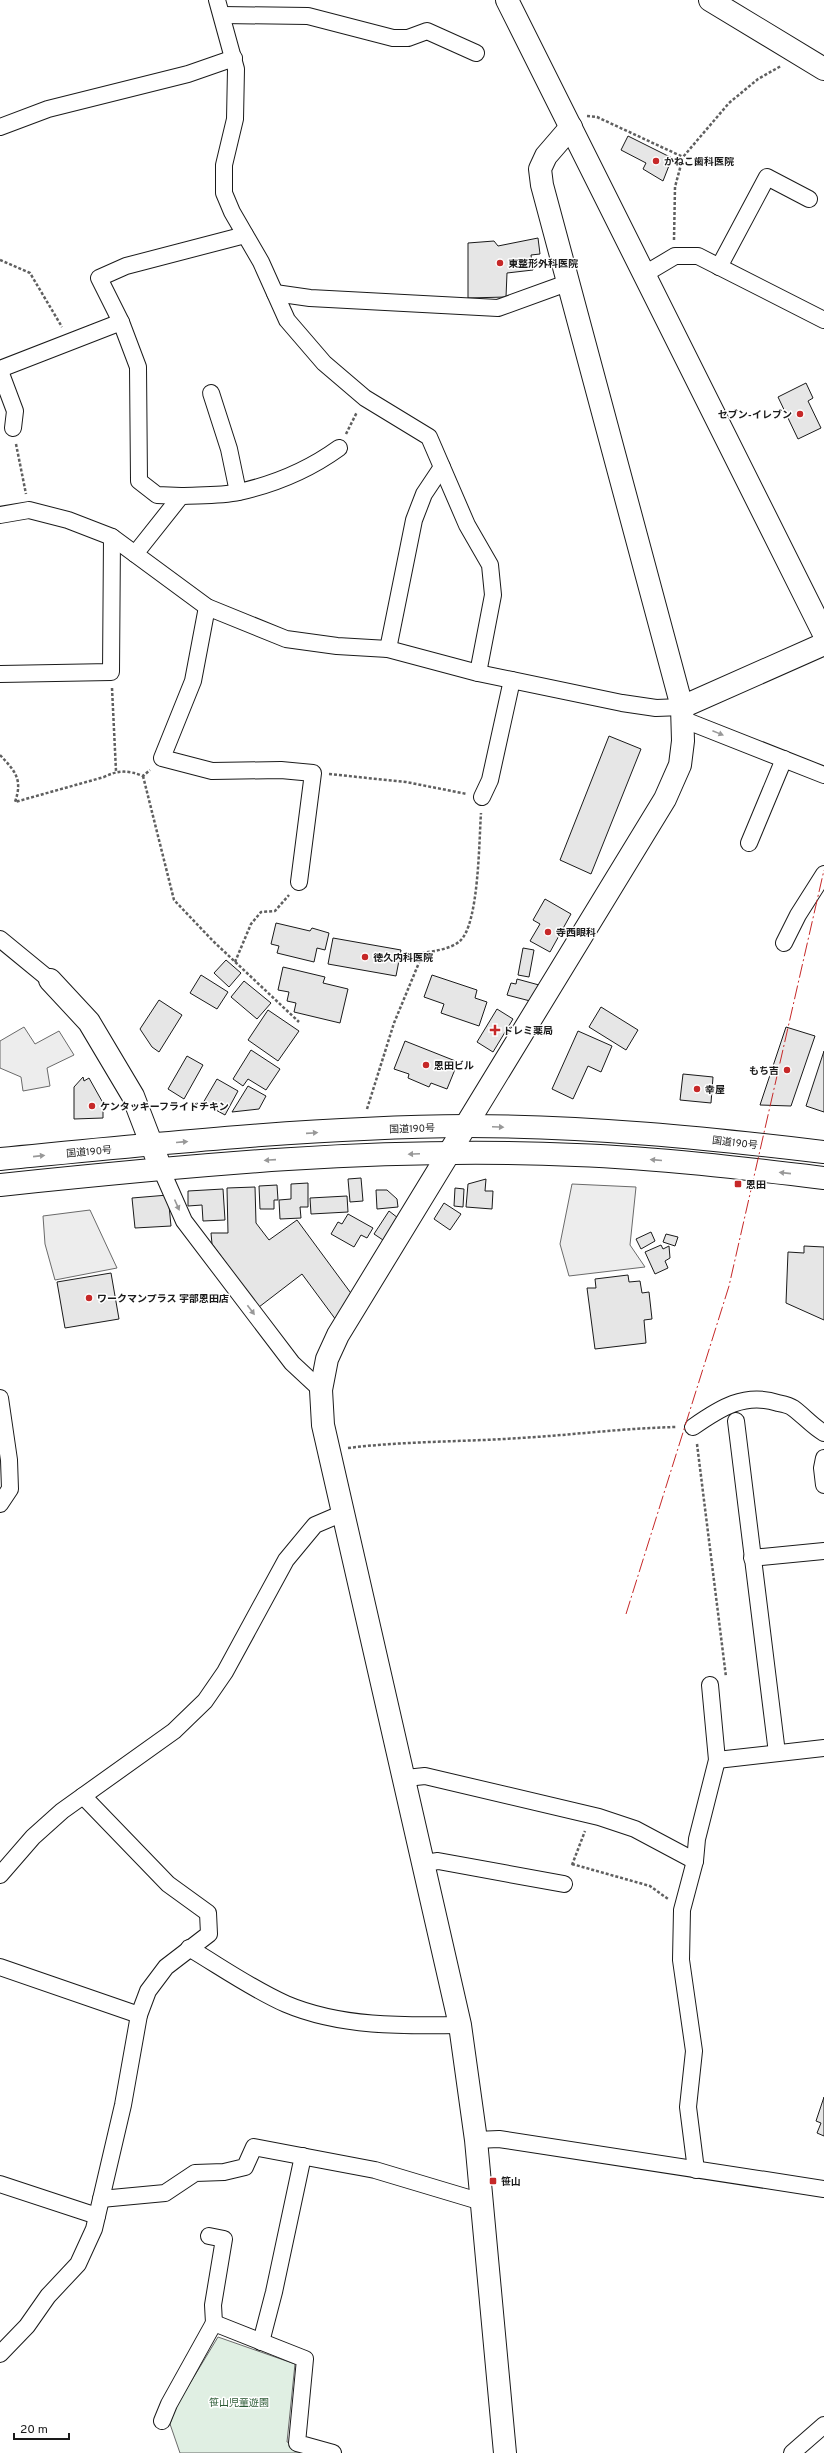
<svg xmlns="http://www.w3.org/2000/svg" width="824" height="2453" viewBox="0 0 824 2453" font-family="Overpass,'Noto Sans JP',sans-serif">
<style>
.green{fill:#e0efe3;stroke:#6a6a6a}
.parking{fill:#ededed;stroke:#6a6a6a}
.building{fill:#e6e6e6;stroke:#1a1a1a}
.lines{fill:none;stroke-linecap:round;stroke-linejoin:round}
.street-casing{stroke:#1a1a1a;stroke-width:18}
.secondary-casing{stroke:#1a1a1a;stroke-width:24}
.highway-casing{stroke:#1a1a1a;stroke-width:24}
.path{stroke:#5f5f5f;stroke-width:2.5;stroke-dasharray:3 2;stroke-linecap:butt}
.street{stroke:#fff;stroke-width:16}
.secondary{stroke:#fff;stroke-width:22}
.highway{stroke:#fff;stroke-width:22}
.power{stroke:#c62828;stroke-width:1;stroke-dasharray:14 3 2 3;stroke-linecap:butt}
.oneway{fill:#989898}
.poi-dot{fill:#c62828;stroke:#fff;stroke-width:1.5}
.labels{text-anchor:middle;stroke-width:3;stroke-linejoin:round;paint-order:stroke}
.poi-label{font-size:10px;font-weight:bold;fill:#1a1a1a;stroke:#fff;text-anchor:start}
.street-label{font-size:10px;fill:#1a1a1a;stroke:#fff}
.park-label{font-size:10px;fill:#2b5a34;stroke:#fff}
</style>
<rect width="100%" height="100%" fill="#fff"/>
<polygon class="green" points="218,2337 295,2364 287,2442 324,2453 180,2453 170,2424 175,2408"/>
<g class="parking">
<polygon points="24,1027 35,1044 59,1031 74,1055 47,1068 50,1086 23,1091 21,1077 0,1068 0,1041"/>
<polygon points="572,1184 636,1187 630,1245 645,1267 569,1276 560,1244"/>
<polygon points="90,1210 117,1268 55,1280 45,1244 43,1216"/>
</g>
<g class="building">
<polygon points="628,136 672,158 663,181 643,169 646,163 621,150"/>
<polygon points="538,238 540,254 531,255 533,270 507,273 506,297 468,298 468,243 494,241 498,246"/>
<polygon points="806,383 813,398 808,401 821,428 798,439 778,397"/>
<polygon points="609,736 641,749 591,874 560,860"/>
<polygon points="545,899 571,914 550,952 530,941 540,924 533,920"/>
<polygon points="276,923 310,931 312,928 329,933 325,950 317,948 314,962 277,953 279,946 271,944"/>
<polygon points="333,938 401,950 396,976 328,964"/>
<polygon points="523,948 534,950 529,977 518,975"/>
<polygon points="226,960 241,973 229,987 214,973"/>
<polygon points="283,967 325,977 323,983 348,989 340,1023 294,1012 296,1003 287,1001 289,992 278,990"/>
<polygon points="201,975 228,992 217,1009 190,993"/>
<polygon points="432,975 477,990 475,998 487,1002 479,1026 441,1013 444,1004 424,997"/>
<polygon points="517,979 539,985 534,1002 507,995 511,983 516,984"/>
<polygon points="244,981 271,1003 257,1019 231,997"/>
<polygon points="159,1000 182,1015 159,1052 152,1047 140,1029"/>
<polygon points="601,1007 638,1030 626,1050 589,1027"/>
<polygon points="497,1009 513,1019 493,1052 477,1042"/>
<polygon points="268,1010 299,1031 278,1061 248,1040"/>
<polygon points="786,1027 815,1036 791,1106 760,1105"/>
<polygon points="578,1031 612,1046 601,1072 588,1066 573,1099 552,1089"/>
<polygon points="405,1041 458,1062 447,1089 431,1083 429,1087 408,1078 409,1074 394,1069"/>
<polygon points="251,1050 280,1069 266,1090 248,1079 243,1086 233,1079"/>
<polygon points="824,1051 824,1112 806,1106"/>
<polygon points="187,1056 203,1065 184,1099 168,1089"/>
<polygon points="683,1074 713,1077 711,1103 680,1100"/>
<polygon points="83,1077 84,1081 89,1078 103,1103 103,1118 74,1119 74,1087"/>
<polygon points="217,1079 238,1091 225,1115 203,1103"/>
<polygon points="248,1086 266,1096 259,1109 232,1112"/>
<polygon points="361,1178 363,1201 350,1202 348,1179"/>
<polygon points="486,1179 485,1191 493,1191 492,1209 466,1207 468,1184"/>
<polygon points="308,1183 308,1207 300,1207 301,1218 280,1219 279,1200 291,1199 291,1184"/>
<polygon points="277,1185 278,1200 274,1200 274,1209 260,1209 259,1186"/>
<polygon points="255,1187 256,1223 269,1240 297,1220 353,1296 336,1320 302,1274 259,1307 212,1244 211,1233 228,1233 227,1188"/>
<polygon points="455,1188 464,1189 463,1207 454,1206"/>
<polygon points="223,1189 225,1220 203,1221 202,1205 188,1206 188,1191"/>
<polygon points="376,1190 387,1190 397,1199 398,1207 377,1209"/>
<polygon points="168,1195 171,1226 135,1228 132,1198"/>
<polygon points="347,1196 348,1212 311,1214 310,1198"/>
<polygon points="444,1203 461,1214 450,1230 434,1219"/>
<polygon points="389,1211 398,1218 383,1240 374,1234"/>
<polygon points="348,1214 373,1228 367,1238 361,1235 354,1247 331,1234 338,1222 342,1224"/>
<polygon points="651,1232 655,1241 641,1249 636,1239"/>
<polygon points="666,1234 678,1237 675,1246 663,1242"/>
<polygon points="661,1245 663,1249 669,1246 670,1258 665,1261 668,1268 655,1274 645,1252"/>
<polygon points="804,1246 824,1247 824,1320 786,1303 788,1252 804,1253"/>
<polygon points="111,1273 119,1319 65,1328 57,1282"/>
<polygon points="628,1275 629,1282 640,1281 642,1293 649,1292 652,1319 644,1320 646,1343 595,1349 587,1288 596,1288 595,1279"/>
<polygon points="824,2097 824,2136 817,2133 821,2123 816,2121"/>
</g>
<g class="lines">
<g class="street-casing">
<g id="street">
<polyline points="217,0 236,69 235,119 224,165 224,193 232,212 261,262 287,320 324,363 365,398 429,437 467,525 490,565 493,595 478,673"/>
<polyline points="222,15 308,16 393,38 408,38 427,31 476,53"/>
<polyline points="0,127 48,109 188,74 234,58"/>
<polyline points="719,267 767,177 809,199"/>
<polyline points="643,275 675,256 698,256 824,320"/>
<polyline points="275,293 310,298 498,308 567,283"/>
<polyline points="0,369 121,322"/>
<polyline points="0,371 15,411 13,428"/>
<polyline points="211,393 229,449 238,492"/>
<polyline points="181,496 157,495 139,481 138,367 121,322 99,278 126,266 245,235"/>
<polyline points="0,515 29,510 68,520 112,537 207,607 286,639 337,646 388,649 478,673 622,703 656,708 682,707"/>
<path d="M135 554 181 496C200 495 221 496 239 492 275 484 310 469 339 448"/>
<polyline points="207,607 193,681 162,758 212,771 281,770 313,773 299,882"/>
<polyline points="388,649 414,520 424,494 442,467"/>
<polyline points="0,674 111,672 112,537"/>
<polyline points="682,719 824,775"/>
<polyline points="482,797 490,780 512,680"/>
<polyline points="749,843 784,759"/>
<polyline points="0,939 50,980"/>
<polyline points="784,943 798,915 824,874"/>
<polyline points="161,1169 184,1221 292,1363 321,1390"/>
<polyline points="0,1398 9,1460 10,1489 0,1504"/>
<polyline points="736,1421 777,1753"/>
<path d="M693 1427C720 1408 745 1392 778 1403 783 1404 789 1405 793 1408 804 1416 812 1426 824 1433"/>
<polyline points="824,1458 822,1468 824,1485"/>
<polyline points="752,1558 824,1551"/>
<polyline points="717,1760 824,1748"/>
<polyline points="406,1778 425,1776 599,1817 635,1829 695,1861"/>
<polyline points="425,1863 438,1861 564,1884"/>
<polyline points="0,1875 33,1837 62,1811 174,1731 205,1701 225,1672 286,1560 315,1525 343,1513"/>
<path d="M189 1948C221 1967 252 1989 286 2004 340 2027 403 2026 460 2025"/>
<polyline points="0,1967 139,2015"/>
<polyline points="476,2140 499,2139 824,2189"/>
<polyline points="696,2170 688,2107 694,2051 681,1960 682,1910 695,1861 697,1839 717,1760 710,1685"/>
<polyline points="0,2184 97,2216"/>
<polyline points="101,2199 165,2193 195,2173 224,2172 245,2167 254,2147 375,2170 482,2202"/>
<polyline points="209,2236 224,2239 213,2305 214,2323"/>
<polyline points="261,2342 274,2292 303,2156"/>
<polyline points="0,2354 27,2326 48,2296 78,2264 94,2229 123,2105 139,2015 148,1991 166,1967 209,1934 208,1913 168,1884 83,1796"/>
<polyline points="162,2421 169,2404 214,2323 305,2359 297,2443 333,2453"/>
<polyline points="792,2453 824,2425"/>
</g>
</g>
<g class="secondary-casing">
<g id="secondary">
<polyline points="507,0 824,634"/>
<polyline points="710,0 824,69"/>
<polyline points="682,707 824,644"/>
<polyline points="50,980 89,1022 133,1096 161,1169"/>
<polyline points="505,2453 476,2140 460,2025 323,1425 321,1390 327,1359 338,1335 665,799 680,765 683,741 682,707 542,185 540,169 546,156 571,127"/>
</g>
</g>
<g class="highway-casing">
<g id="highway">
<path d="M0 1159C155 1144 312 1127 468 1126 587 1126 706 1138 824 1152"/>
<path d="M0 1185C191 1165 384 1146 576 1155 659 1158 742 1168 824 1178"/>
</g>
</g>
<g class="path">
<polyline points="587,116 597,117 683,157"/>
<polyline points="674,240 675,187 683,157 729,103 758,79 781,66"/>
<polyline points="0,260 30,273 62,327"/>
<polyline points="346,434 357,412"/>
<polyline points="16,444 26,494"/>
<polyline points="112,688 116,771"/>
<path d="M0 755C15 771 23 779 15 802L104 777C118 770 128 770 143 776L150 770"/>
<polyline points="329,774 406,782 467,794"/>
<polyline points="143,776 174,900 213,941 299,1022"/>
<polyline points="235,962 251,924 261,912 275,911 289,895"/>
<path d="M367 1109 394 1023 423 953C434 951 451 949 460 941 479 924 479 840 481 813"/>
<polyline points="697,1444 726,1677"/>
<path d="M348 1448C405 1441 462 1442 520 1438 573 1435 625 1428 677 1427"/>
<polyline points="572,1864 650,1886 668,1899"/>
<polyline points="572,1865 585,1831"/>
</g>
<use href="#street" class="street"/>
<use href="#secondary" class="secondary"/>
<use href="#highway" class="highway"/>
<polyline class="power" points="626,1614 729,1286 824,870"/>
</g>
<defs><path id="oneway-solid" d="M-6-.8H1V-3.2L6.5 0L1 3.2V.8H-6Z"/></defs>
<g class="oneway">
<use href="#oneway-solid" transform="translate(718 733) rotate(22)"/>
<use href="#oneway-solid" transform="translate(498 1127) rotate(2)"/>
<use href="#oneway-solid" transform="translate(312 1133) rotate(-4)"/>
<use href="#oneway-solid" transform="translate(182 1142) rotate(-5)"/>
<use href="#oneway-solid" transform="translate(414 1154) rotate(178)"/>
<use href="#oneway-solid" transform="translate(39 1156) rotate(-6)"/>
<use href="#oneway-solid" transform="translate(270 1160) rotate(176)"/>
<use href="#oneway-solid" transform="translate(656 1160) rotate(-175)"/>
<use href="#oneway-solid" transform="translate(785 1173) rotate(-174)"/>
<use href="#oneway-solid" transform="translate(177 1205) rotate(66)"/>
<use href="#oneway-solid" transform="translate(251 1310) rotate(53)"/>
</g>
<g class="poi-dot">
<circle cx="656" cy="161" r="4"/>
<circle cx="500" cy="263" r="4"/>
<circle cx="800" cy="414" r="4"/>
<circle cx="548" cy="932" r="4"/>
<circle cx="365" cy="957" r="4"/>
<path d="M493 1024h4v4h4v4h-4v4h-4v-4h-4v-4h4z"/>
<circle cx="426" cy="1065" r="4"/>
<circle cx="787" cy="1070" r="4"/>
<circle cx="697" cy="1089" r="4"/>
<circle cx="92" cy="1106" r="4"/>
<rect x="734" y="1180" width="8" height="8" rx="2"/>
<circle cx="89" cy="1298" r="4"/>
<rect x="489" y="2177" width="8" height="8" rx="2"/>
</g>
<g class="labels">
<g class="poi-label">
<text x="664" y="165">かねこ歯科医院</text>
<text x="508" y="267">東整形外科医院</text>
<text x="792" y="418" text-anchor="end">セブン-イレブン</text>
<text x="556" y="936">寺西眼科</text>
<text x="373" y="961">徳久内科医院</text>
<text x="503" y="1034">ドレミ薬局</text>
<text x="434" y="1069">恩田ビル</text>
<text x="779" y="1074" text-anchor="end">もち吉</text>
<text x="705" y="1093">幸屋</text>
<text x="100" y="1110">ケンタッキーフライドチキン</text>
<text x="746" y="1188">恩田</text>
<text x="97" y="1302">ワークマンプラス 宇部恩田店</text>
<text x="501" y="2185">笹山</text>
</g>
<g class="street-label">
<text transform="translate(412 1128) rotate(-2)" y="4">国道190号</text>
<text transform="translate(735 1142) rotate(7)" y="4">国道190号</text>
<text transform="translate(89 1151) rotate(-5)" y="4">国道190号</text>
</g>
<g class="park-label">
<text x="239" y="2406">笹山児童遊園</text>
</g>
</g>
<path d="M14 2433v6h55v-6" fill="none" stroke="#1a1a1a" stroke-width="2"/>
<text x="20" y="2433" font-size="12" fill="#1a1a1a" stroke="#ffffff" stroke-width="3" paint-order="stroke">20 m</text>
</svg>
